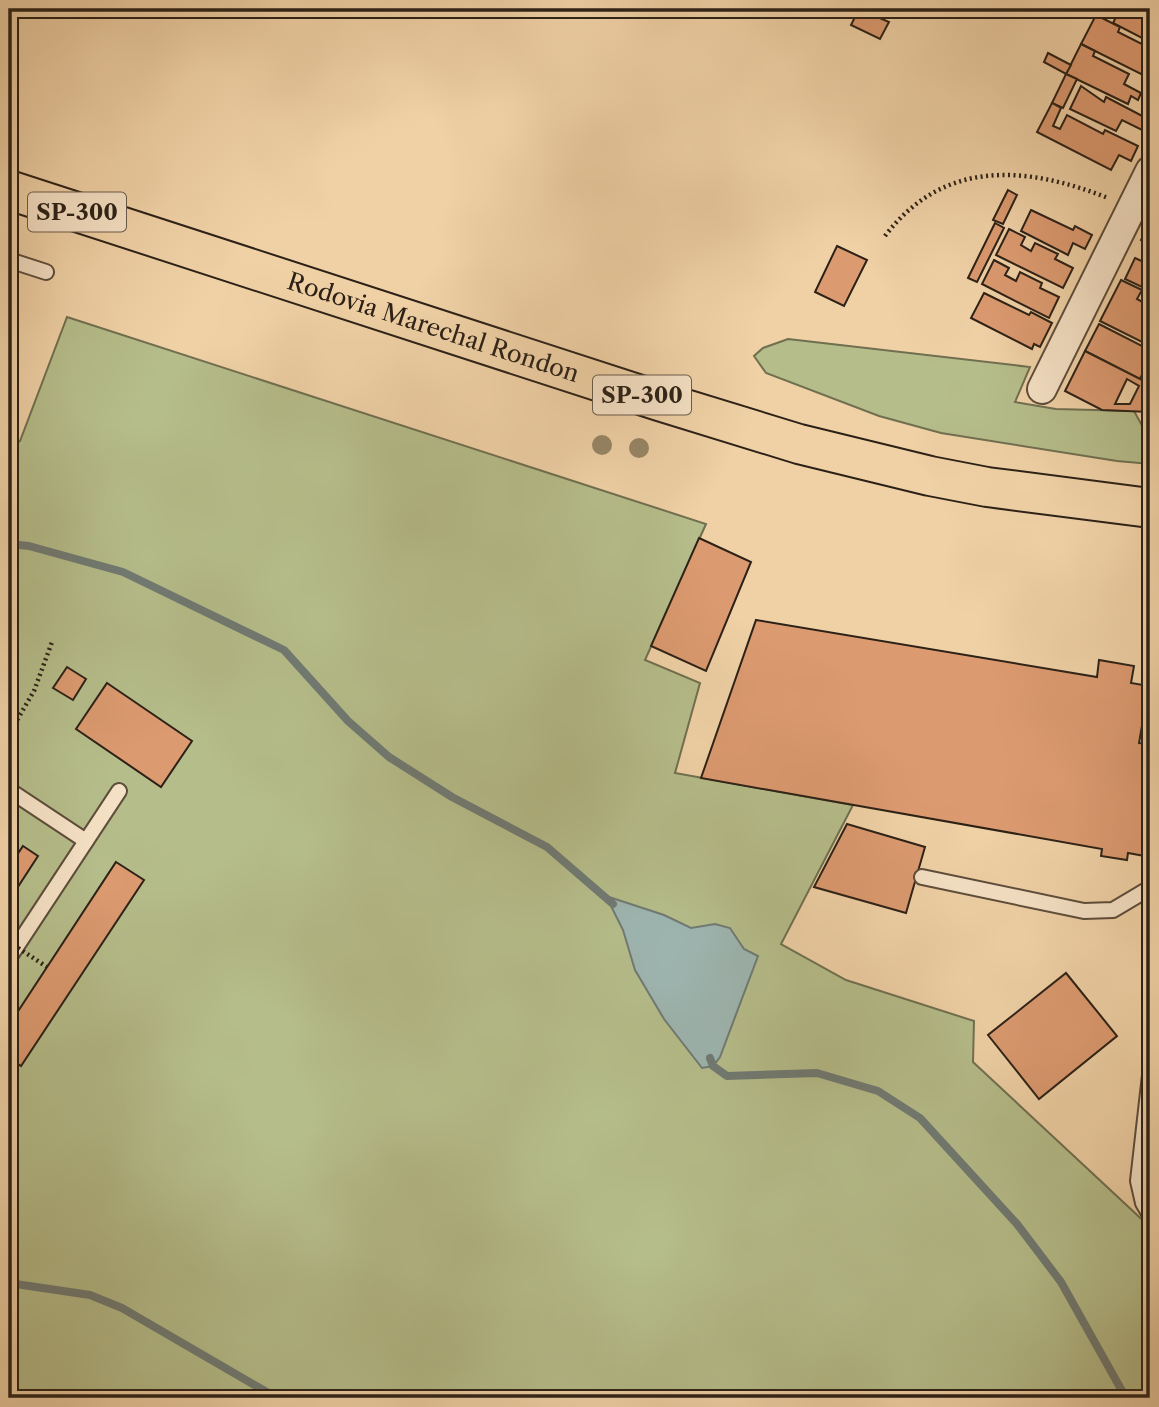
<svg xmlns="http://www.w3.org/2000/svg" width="1159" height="1407" viewBox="0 0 1159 1407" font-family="'Libre Caslon Text',serif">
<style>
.green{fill:#b5bd8a;stroke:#706f50;stroke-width:2}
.water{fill:#9db5b0;stroke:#707a73;stroke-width:2}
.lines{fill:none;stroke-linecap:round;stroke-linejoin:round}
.stream{stroke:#707a73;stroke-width:8}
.building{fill:#dc9a70;stroke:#2c2117;stroke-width:2;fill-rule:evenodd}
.lane-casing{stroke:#5d4d3b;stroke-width:18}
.street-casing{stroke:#5d4d3b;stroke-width:32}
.primary-casing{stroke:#2c2117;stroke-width:42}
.path{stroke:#2c2117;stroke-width:4.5;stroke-dasharray:2 3.5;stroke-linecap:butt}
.lane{stroke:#f5e1c5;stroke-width:14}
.street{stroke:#f5e1c5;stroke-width:28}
.primary{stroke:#f0d1a6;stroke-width:38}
.path-bridge{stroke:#2c2117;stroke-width:4.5;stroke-dasharray:2 3.5;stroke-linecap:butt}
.tree{fill:#978667}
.labels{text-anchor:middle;stroke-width:6;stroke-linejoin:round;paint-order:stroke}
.shield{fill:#f5e1c5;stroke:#685b4b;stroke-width:2}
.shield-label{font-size:23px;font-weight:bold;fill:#2c2117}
.street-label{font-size:24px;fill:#2c2117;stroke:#f5e1c5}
</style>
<rect width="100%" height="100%" fill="#f0d1a6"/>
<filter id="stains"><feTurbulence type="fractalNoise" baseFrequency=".00286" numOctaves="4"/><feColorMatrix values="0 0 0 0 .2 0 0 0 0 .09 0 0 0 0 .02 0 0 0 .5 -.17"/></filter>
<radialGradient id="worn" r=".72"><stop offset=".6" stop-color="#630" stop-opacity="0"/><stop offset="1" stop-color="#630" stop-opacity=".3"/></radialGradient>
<g class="green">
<polygon points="67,317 706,524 645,660 700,683 675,773 853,805 781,944 846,980 974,1021 973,1062 1150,1227 1150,1398 9,1398 9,447 20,441"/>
<polygon points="788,339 1030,367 1015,402 1056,409 1134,411 1145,431 1150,431 1150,464 1117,461 941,433 879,416 766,373 754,356 763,348"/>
</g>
<polygon class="water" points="606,896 664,915 691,928 715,924 730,928 744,949 758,956 720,1057 713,1066 702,1068 664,1019 635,970 623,930"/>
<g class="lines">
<g class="stream">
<polyline points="9,544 29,546 123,572 284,650 348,721 389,757 452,797 547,847 613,904"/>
<polyline points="710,1058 713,1066 727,1076 817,1073 878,1091 920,1118 1017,1224 1061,1282 1126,1398"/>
<polyline points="9,1283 90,1295 122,1308 277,1398"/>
</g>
</g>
<g class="building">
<polygon points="859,9 889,22 880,39 851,25"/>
<polygon points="1080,9 1099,9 1095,16"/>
<polygon points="1120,9 1150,10 1150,33 1146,31 1142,38 1113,23"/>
<polygon points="1096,15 1120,27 1118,32 1150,48 1149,78 1081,44"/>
<polygon points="1081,44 1095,51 1093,56 1129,74 1124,84 1141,93 1138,100 1131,96 1128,104 1066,74"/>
<polygon points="1048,53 1071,65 1066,74 1044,62"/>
<polygon points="1066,74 1077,79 1063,108 1052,103"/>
<polygon points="1081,86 1104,102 1106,97 1148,119 1142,130 1122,120 1116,131 1070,109"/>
<polygon points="1052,103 1061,108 1053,126 1060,129 1067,115 1103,134 1105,130 1138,146 1131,161 1119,155 1111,170 1037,132"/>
<polygon points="1008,190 1017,195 1003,224 993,220"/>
<polygon points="1031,210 1073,230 1075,226 1092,235 1085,249 1073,243 1068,255 1021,231"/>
<polygon points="995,223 1004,228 977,282 968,278"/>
<polygon points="1148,226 1150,227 1150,245 1141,240"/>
<polygon points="1009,229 1025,237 1021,245 1031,251 1035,243 1058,254 1055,259 1073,268 1063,288 996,255"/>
<polygon points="837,246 867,260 844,306 815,292"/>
<polygon points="1135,258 1148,264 1150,260 1150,284 1145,281 1142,287 1125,279"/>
<polygon points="994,260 1009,268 1005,275 1016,281 1020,272 1042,283 1040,288 1059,297 1049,318 982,284"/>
<polygon points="1121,280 1142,290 1137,299 1150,306 1150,346 1100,321"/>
<polygon points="984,293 1029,315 1031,312 1052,323 1040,347 1034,344 1032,349 971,318"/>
<polygon points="1099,324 1150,350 1150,358 1140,379 1085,351"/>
<path d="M1085 351 1150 384V412L1102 410 1065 391ZM1127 379 1139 386 1130 404H1115Z"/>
<polygon points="699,538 751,562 706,671 651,646"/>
<polygon points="756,620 1097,677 1099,660 1134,666 1131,683 1149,686 1139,743 1150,745 1150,857 1128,853 1127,860 1101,856 1102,849 701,778"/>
<polygon points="67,667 86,679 73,700 53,688"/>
<polygon points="107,683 192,741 161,787 76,729"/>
<polygon points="847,824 925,847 906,913 814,887"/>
<polygon points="23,846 38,856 12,896 9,894 9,867"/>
<polygon points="116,862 144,880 21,1066 9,1058 9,1025"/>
<polygon points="1066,973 1117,1036 1039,1099 988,1035"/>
</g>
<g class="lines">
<g class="lane-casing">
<g id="lane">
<polyline points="9,260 46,272"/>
<polyline points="9,790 86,841"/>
<polyline points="922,877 1084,911 1113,910 1150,888"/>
<polyline points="9,958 119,791"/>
<polyline points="1150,1075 1138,1181 1143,1203 1150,1215"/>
</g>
</g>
<g class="street-casing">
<polyline id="street" points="1042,389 1150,171"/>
</g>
<g class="primary-casing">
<g id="primary">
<path id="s1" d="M9 190 659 401 799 444 930 476 987 487 1150 508"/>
</g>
</g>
<g class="path">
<path d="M885 236C944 158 1027 166 1108 198"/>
<polyline points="9,734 34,691 52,642"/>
</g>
<use href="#lane" class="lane"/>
<use href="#street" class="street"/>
<use href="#primary" class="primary"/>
<polyline class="path-bridge" points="9,942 47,967"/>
</g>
<g class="tree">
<circle cx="602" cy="445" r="10"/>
<circle cx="639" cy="448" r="10"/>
</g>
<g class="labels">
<g class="shield">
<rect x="28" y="192.5" width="98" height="39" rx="5"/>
<rect x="593" y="375.5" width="98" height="39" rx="5"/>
</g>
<g class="shield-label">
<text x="77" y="220">SP-300</text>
<text x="642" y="403">SP-300</text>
</g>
<g class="street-label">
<text dy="8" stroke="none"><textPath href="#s1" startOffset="446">Rodovia Marechal Rondon</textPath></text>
</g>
</g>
<rect width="1159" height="1407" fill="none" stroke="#f0d1a6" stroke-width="35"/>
<rect x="10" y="10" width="1138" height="1386" fill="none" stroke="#2c2117" stroke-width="3.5"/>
<rect x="18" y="18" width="1124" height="1372" fill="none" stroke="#2c2117" stroke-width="2"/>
<rect width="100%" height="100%" filter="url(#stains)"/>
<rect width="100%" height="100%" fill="url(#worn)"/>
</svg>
